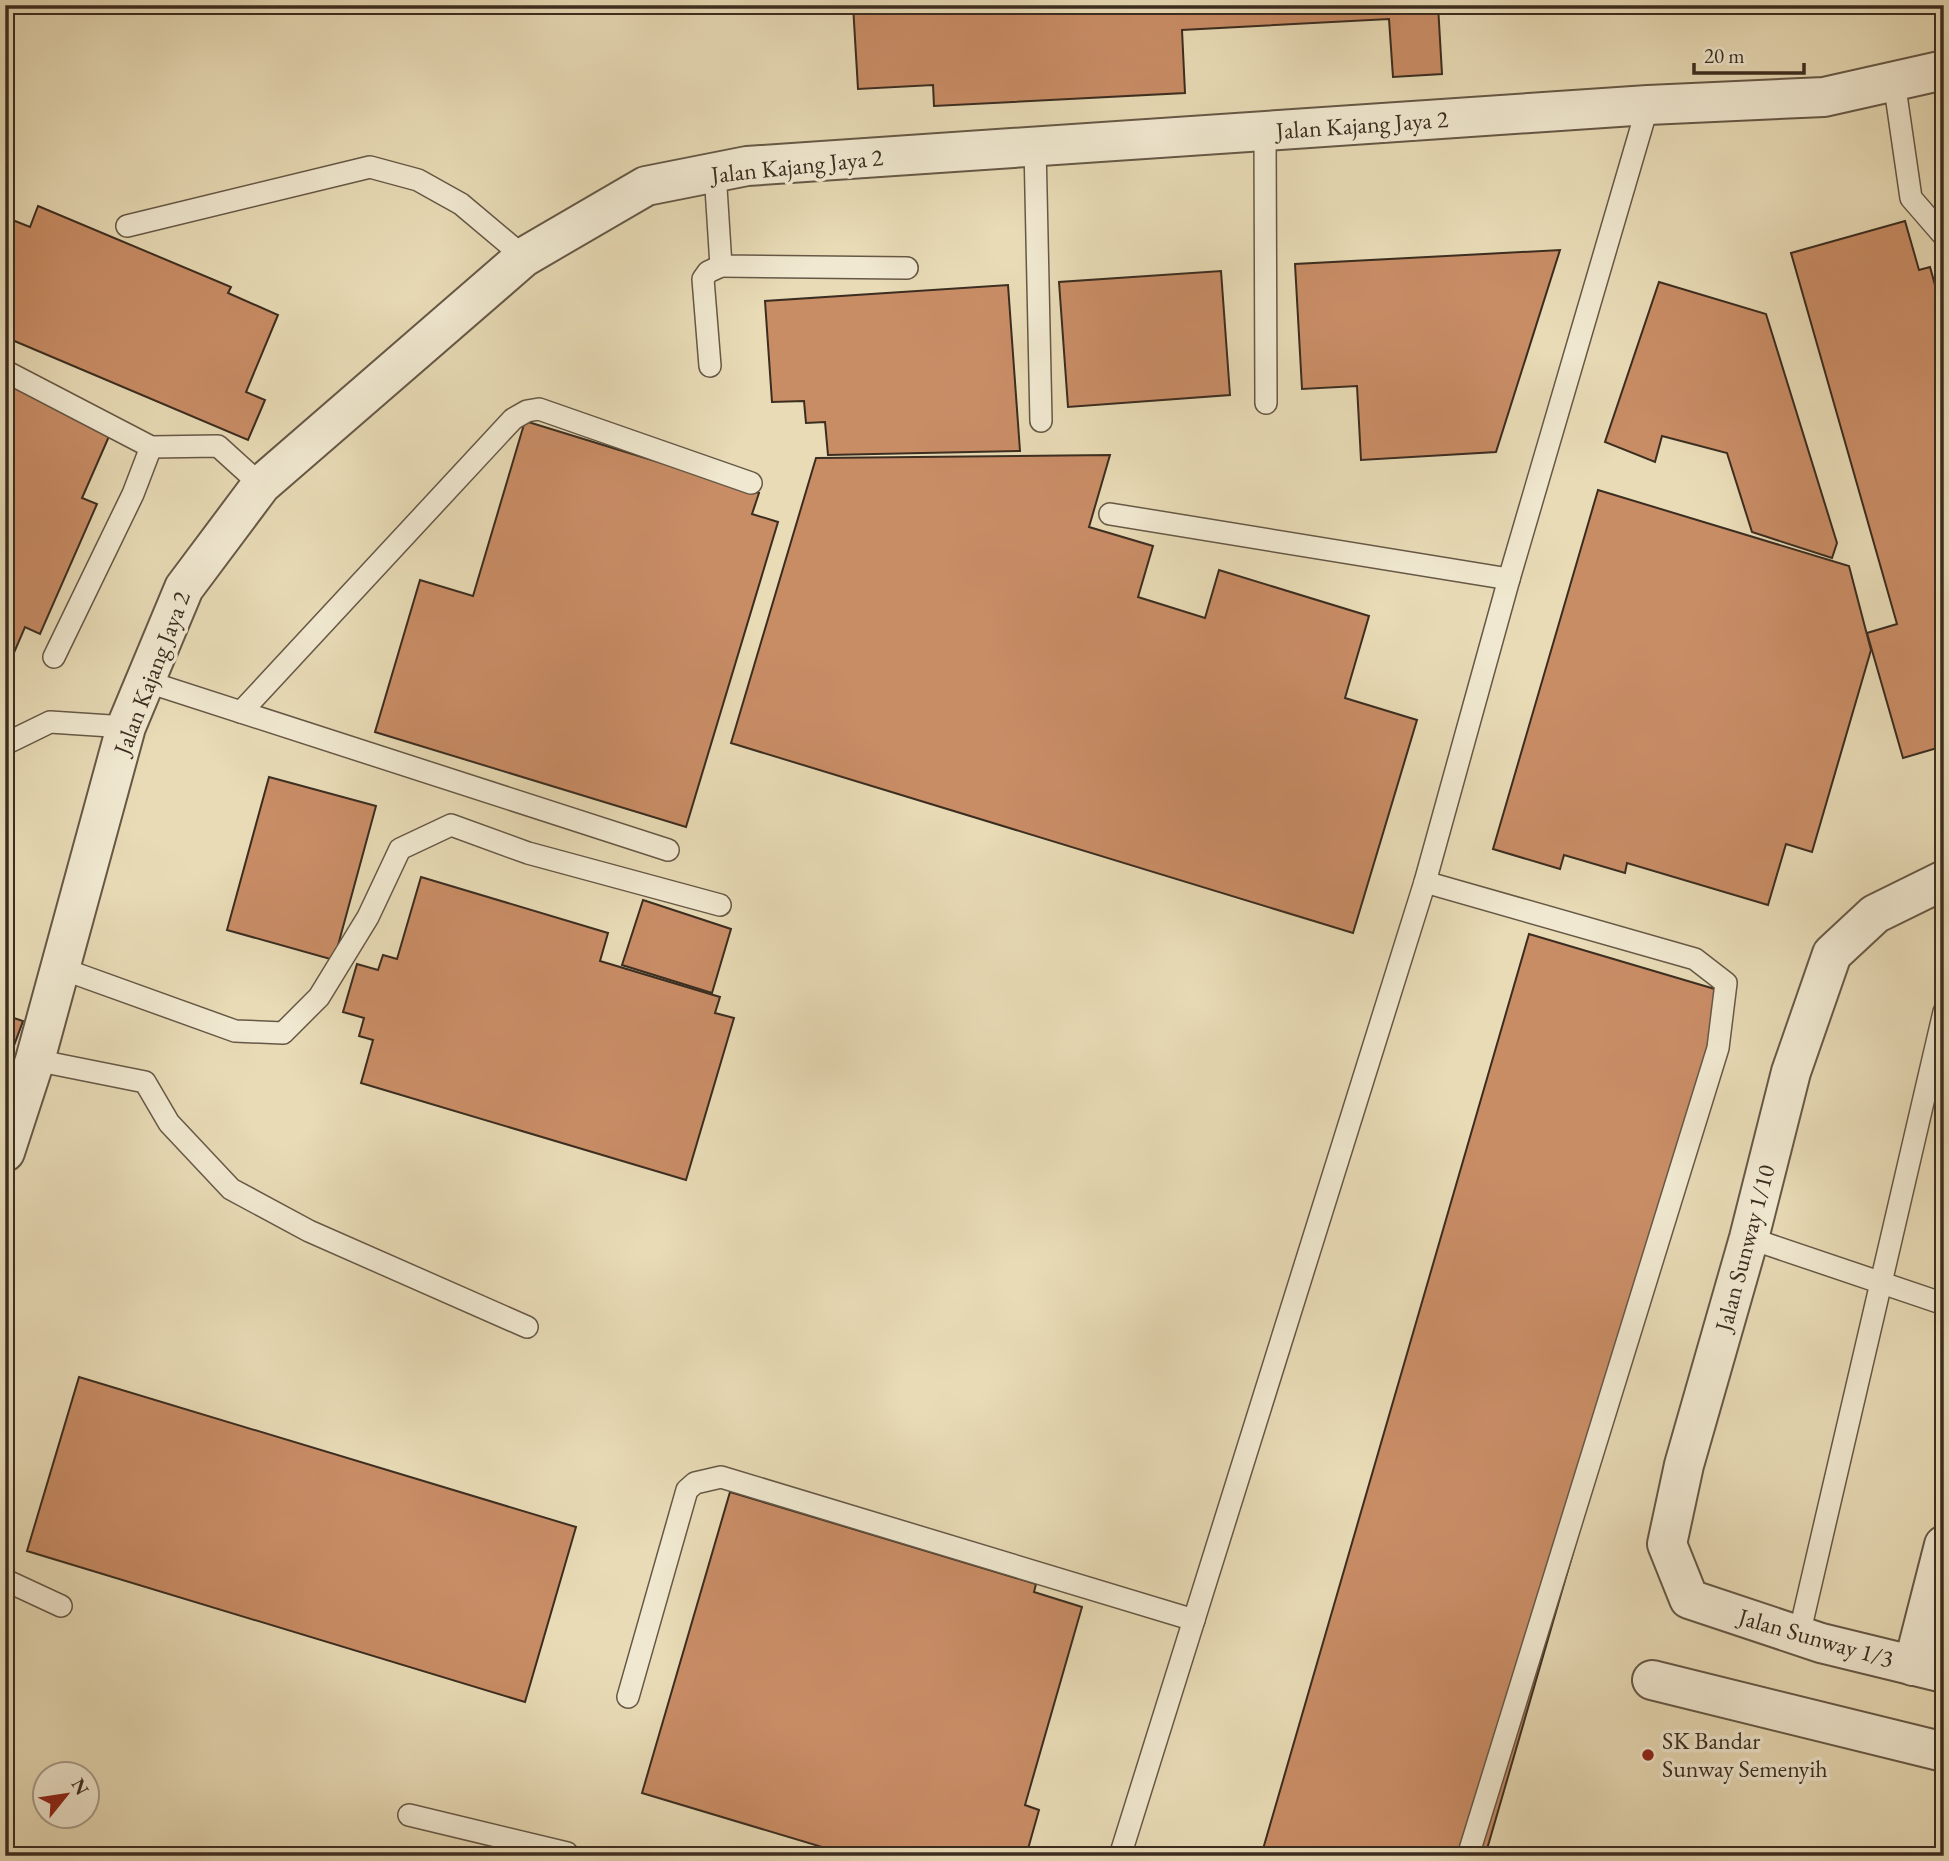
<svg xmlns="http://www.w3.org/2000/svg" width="1949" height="1861" viewBox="0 0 1949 1861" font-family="'EB Garamond',serif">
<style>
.building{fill:#c98d66;stroke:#3b2d20;stroke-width:2}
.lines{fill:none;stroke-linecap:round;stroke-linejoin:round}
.lane-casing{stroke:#665846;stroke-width:24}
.street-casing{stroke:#665846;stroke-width:42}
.lane{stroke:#f0e8d0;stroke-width:21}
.street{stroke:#f0e8d0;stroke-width:38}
.poi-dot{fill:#8f2418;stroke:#f0e8d0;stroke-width:2.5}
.labels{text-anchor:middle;stroke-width:7;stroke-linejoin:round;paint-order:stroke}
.street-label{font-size:24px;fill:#3b2d20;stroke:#f0e8d0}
.poi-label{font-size:24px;fill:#3b2d20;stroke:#f0e8d0;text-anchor:start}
</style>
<rect width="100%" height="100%" fill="#e8dbb6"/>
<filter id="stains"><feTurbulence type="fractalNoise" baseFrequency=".00286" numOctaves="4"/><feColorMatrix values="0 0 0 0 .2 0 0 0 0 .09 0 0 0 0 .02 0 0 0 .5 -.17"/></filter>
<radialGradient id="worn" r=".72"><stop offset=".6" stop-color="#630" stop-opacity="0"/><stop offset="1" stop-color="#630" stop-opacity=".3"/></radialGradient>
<g class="building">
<polygon points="853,5 1438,5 1442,74 1393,77 1389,19 1182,30 1185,93 934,106 933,85 858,89"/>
<polygon points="1492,5 1617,5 1493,13"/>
<polygon points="38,206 231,287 228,293 278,315 246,392 265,400 248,440 5,337 5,217 30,227"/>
<polygon points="1905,221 1919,270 1930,267 1944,317 1944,746 1903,758 1867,633 1897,624 1791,253"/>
<polygon points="1560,250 1496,452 1361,460 1357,386 1302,389 1295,264"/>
<polygon points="1221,271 1230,395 1068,407 1059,282"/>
<polygon points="1659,282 1766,314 1837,543 1832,558 1752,532 1727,453 1662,436 1655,462 1605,442"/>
<polygon points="1008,285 1020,451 828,455 825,422 806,423 804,401 772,402 765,301"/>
<polygon points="5,376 114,425 82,498 97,504 40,634 25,627 10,662 5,660"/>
<polygon points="525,421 759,493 752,514 778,522 686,827 375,732 420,580 473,596"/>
<polygon points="1110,455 1089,527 1153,546 1138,597 1205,618 1219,570 1369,616 1345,698 1417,720 1353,933 731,743 816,458"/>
<polygon points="1598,490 1849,566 1871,650 1812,852 1786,844 1768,905 1627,863 1625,873 1564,855 1560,869 1493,849"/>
<polygon points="269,777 376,806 334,960 227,930"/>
<polygon points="421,877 608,933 600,961 720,997 715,1013 734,1018 686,1180 361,1083 373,1040 359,1036 364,1018 343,1012 357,964 378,970 383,955 397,959"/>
<polygon points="643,900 731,929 712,993 622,965"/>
<polygon points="1529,934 1735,995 1485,1856 1261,1856"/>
<polygon points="5,1015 23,1021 5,1070"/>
<polygon points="79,1377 576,1527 525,1702 27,1551"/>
<polygon points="730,1492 1036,1584 1034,1592 1082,1607 1025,1805 1039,1810 1026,1856 852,1856 642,1793"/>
</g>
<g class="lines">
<g class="lane-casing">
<g id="lane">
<polyline points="1894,81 1911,198 1944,236"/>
<polyline points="1265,132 1266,403"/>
<polyline points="1035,146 1041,421"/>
<polyline points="715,172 721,266 907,268"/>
<polyline points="127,226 370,167 418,180 461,204 524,257"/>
<polyline points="710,366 703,279 708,272 721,266"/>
<polyline points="5,371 151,447 218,446 261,485"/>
<polyline points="1110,514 1509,579"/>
<polyline points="54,657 133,494 151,447"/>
<polyline points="145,681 668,850"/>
<polyline points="241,712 513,419 527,411 539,409 751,483"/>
<polyline points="5,744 50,722 126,727"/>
<polyline points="1425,882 1695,959 1726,983 1718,1048 1468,1856"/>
<polyline points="60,968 235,1031 283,1033 319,997 368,917 400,849 451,825 528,853 720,905"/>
<polyline points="35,1060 145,1082 169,1123 231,1189 309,1231 527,1327"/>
<polyline points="1749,1238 1944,1304"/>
<polyline points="5,1580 61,1606"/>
<polyline points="1799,1635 1944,1012"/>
<polyline points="628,1697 687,1490 695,1483 721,1477 1194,1620"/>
<polyline points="409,1815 567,1853 569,1856"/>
<polyline points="1120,1856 1425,882 1509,579 1648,105"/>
</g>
</g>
<g class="street-casing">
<g id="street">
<polyline points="1944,880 1875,914 1832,954 1791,1072 1749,1238 1684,1465 1667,1544 1689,1599 1821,1643 1944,1673"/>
<polyline points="5,1152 35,1060 126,727 184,588 261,485 524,257 646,186 747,166 1648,105 1824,97 1944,70"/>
<polyline points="1913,1666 1944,1545"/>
<polyline points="1652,1680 1944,1752"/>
</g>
</g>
<use href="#lane" class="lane"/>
<use href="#street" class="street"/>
</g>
<circle class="poi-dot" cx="1648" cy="1755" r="7"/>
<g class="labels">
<g class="street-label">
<text transform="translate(1362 125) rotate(-4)" y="8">Jalan Kajang Jaya 2</text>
<text transform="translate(797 166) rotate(-6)" y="8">Jalan Kajang Jaya 2</text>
<text transform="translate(152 673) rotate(-69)" y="8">Jalan Kajang Jaya 2</text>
<text transform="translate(1745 1248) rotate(-75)" y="8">Jalan Sunway 1/10</text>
<text transform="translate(1816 1638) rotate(16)" y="8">Jalan Sunway 1/3</text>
</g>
<g class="poi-label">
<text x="1662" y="1749">SK Bandar<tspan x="1662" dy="28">Sunway Semenyih</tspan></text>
</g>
</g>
<rect width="1949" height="1861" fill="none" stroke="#e8dbb6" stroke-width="28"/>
<rect x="7" y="7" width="1935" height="1847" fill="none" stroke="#3b2d20" stroke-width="3.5"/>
<rect x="14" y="14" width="1921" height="1833" fill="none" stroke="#3b2d20" stroke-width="2"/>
<g transform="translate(66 1795) rotate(60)"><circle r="33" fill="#f0e8d0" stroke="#a89d8a" stroke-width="2"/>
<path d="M0-5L12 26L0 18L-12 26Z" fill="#8f2418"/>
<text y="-10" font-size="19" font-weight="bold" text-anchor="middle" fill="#3b2d20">N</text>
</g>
<path d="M1694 63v10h110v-10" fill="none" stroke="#3b2d20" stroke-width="3.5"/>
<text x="1704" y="63" font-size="21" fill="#3b2d20" stroke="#f0e8d0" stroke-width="5" paint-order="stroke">20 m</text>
<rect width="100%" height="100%" filter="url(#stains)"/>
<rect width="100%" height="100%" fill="url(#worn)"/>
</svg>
